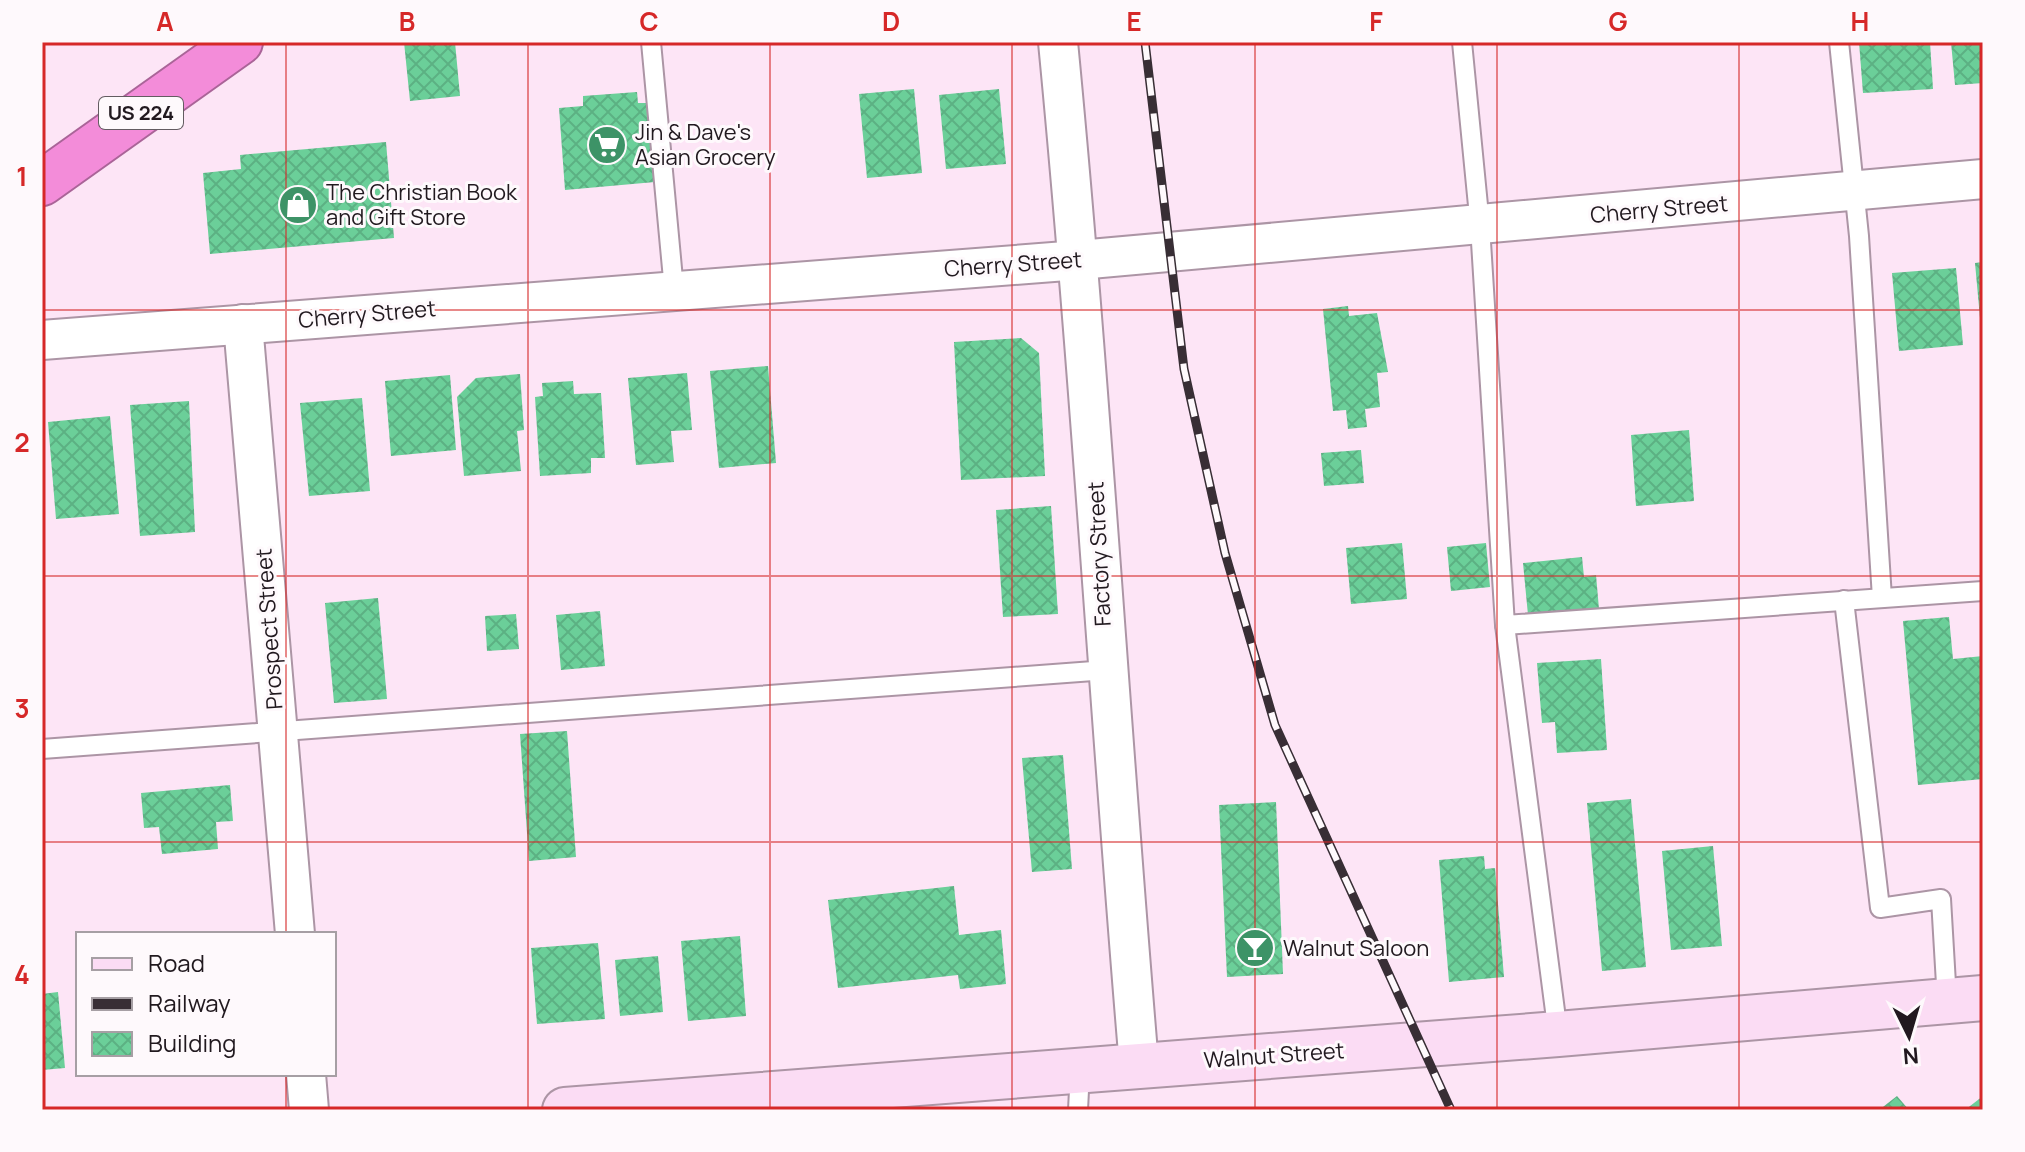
<svg xmlns="http://www.w3.org/2000/svg" width="2025" height="1152" viewBox="0 0 2025 1152" font-family="Manrope,sans-serif">
<style>
.building{fill:url(#building-cross-hatch)}
.lines{fill:none;stroke-linecap:round;stroke-linejoin:round}
.lane-casing{stroke:#ac95a5;stroke-width:22}
.street-casing{stroke:#ac95a5;stroke-width:42}
.secondary-casing{stroke:#ac95a5;stroke-width:48}
.highway-casing{stroke:#aa6498;stroke-width:48}
.lane{stroke:#fff;stroke-width:18}
.street{stroke:#fff;stroke-width:38}
.secondary{stroke:#fbdcf4;stroke-width:44}
.highway{stroke:#f38cd9;stroke-width:44}
.rail-casing{stroke:#382e35;stroke-width:9}
.rail{stroke:#fef9fc;stroke-width:6;stroke-dasharray:18;stroke-linecap:butt}
.grid{fill:none;stroke:#d62828;stroke-width:2;stroke-opacity:0.55}
.labels{text-anchor:middle;stroke-width:6;stroke-linejoin:round;paint-order:stroke}
.shield{fill:#fef9fc;stroke:#635c61;stroke-width:2}
.shield-label{font-size:20px;font-weight:bold;fill:#21191f}
.poi-label{font-size:22px;fill:#21191f;stroke:#fef9fc;text-anchor:start}
.street-label{font-size:22px;fill:#21191f;stroke:#fef9fc}
.neatline{fill:none;stroke:#d62828;stroke-width:3}
.grid-label{font-size:26px;text-anchor:middle;font-weight:bold;fill:#d62828}
</style>
<defs>
<pattern id="building-cross-hatch" width="8" height="8" patternUnits="userSpaceOnUse" patternTransform="scale(2)"><rect width="8" height="8" fill="#6bcf99"/><path d="M0 0l8 8M0 8l8-8" fill="none" stroke="#5cb183"/></pattern>
</defs>
<rect width="100%" height="100%" fill="#fde5f6"/>
<g class="building">
<polygon points="404,42 455,42 460,96 410,101"/>
<polygon points="1859,42 1930,42 1933,89 1863,93"/>
<polygon points="1951,42 1983,42 1983,83 1955,85"/>
<polygon points="914,89 922,173 867,178 859,94"/>
<polygon points="999,89 1006,164 946,169 939,95"/>
<polygon points="637,92 638,103 649,103 655,182 565,190 559,108 583,106 583,96"/>
<polygon points="386,142 394,238 210,254 203,173 241,169 240,155"/>
<polygon points="1983,262 1983,329 1981,329 1975,263"/>
<polygon points="1956,268 1963,345 1899,351 1892,273"/>
<polygon points="1348,306 1349,316 1377,313 1388,372 1377,373 1380,407 1365,409 1367,427 1348,429 1346,410 1333,411 1323,309"/>
<polygon points="1021,338 1039,353 1045,476 961,480 954,342"/>
<polygon points="768,366 776,463 719,468 710,371"/>
<polygon points="687,373 692,430 671,431 674,462 636,465 628,378"/>
<polygon points="520,374 524,430 517,431 521,471 464,476 457,397 476,378"/>
<polygon points="450,375 456,450 391,456 385,381"/>
<polygon points="573,381 574,394 601,393 605,458 591,458 591,473 540,476 535,397 543,396 542,383"/>
<polygon points="362,398 370,491 309,496 300,403"/>
<polygon points="189,401 195,532 140,536 130,405"/>
<polygon points="110,416 119,514 56,519 48,422"/>
<polygon points="1689,430 1694,501 1636,506 1631,435"/>
<polygon points="1361,450 1364,483 1324,486 1321,453"/>
<polygon points="1051,506 1058,614 1003,617 996,510"/>
<polygon points="1402,543 1407,599 1351,604 1346,548"/>
<polygon points="1486,543 1490,587 1451,591 1447,547"/>
<polygon points="1582,557 1584,577 1596,575 1599,609 1528,615 1523,563"/>
<polygon points="378,598 387,699 334,703 325,603"/>
<polygon points="600,611 605,666 561,670 556,615"/>
<polygon points="516,614 519,649 487,651 485,616"/>
<polygon points="1949,617 1953,659 1983,656 1983,779 1918,785 1903,621"/>
<polygon points="1601,659 1607,750 1557,753 1555,722 1542,723 1537,663"/>
<polygon points="567,731 576,857 529,861 520,734"/>
<polygon points="1063,755 1072,869 1032,872 1022,758"/>
<polygon points="230,785 233,821 216,822 218,849 162,854 159,827 144,828 141,793"/>
<polygon points="1631,799 1646,967 1602,971 1587,803"/>
<polygon points="1276,802 1283,974 1227,977 1219,805"/>
<polygon points="1713,846 1722,946 1671,950 1662,851"/>
<polygon points="1484,856 1485,869 1495,868 1504,977 1449,982 1439,860"/>
<polygon points="954,886 959,935 1001,930 1006,984 960,989 958,975 838,988 828,900"/>
<polygon points="740,936 746,1016 688,1021 681,941"/>
<polygon points="598,943 605,1019 537,1024 531,948"/>
<polygon points="658,956 663,1012 620,1016 615,960"/>
<polygon points="58,992 65,1068 42,1070 42,994"/>
<polygon points="1897,1096 1909,1110 1879,1110"/>
<polygon points="1983,1096 1983,1110 1965,1110"/>
</g>
<g class="lines">
<g class="lane-casing">
<g id="lane">
<polyline points="651,42 674,290"/>
<polyline points="1462,42 1480,226 1505,625 1983,591"/>
<polyline points="1839,42 1859,236 1882,598"/>
<polyline points="1844,600 1880,908 1941,899 1947,1001"/>
<polyline points="1505,625 1558,1034"/>
<polyline points="42,749 1107,670"/>
<polyline points="1078,1110 1080,1070"/>
</g>
</g>
<g class="street-casing">
<g id="street">
<path d="M1058 42C1091 383 1110 724 1139 1065"/>
<polyline points="243,324 295,934"/>
<polyline points="42,340 1079,260 1983,179"/>
<polyline points="306,1074 309,1110"/>
</g>
</g>
<g class="secondary-casing">
<polyline id="secondary" points="565,1110 1558,1034 1983,998"/>
</g>
<g class="highway-casing">
<polyline id="highway" points="42,183 240,42"/>
</g>
<use href="#lane" class="lane"/>
<use href="#street" class="street"/>
<use href="#secondary" class="secondary"/>
<use href="#highway" class="highway"/>
<g class="rail-casing">
<polyline id="rail" points="1145,42 1184,369 1225,553 1275,725 1451,1110"/>
</g>
<use href="#rail" class="rail"/>
</g>
<path class="grid" d="M286 42V934M528 42V1110M770 42V1110M1012 42V1110M1255 42V1110M1497 42V1110M1739 42V1110M42 310H1983M42 576H1983M42 842H1983M286 1074V1110"/>
<defs>
<g id="supermarket-disc" transform="scale(2)"><circle r="9.5" fill="#3d9367" stroke="#fef9fc"/><path d="M-6-5.5h2.5l.6 2H6L4.5 2H-2.5L-4.4-4H-6ZM-1.5 3.2a1.3 1.3 0 1 0 .1 0ZM3 3.2a1.3 1.3 0 1 0 .1 0Z" fill="#fff"/></g>
<g id="shop-disc" transform="scale(2)"><circle r="9.5" fill="#3d9367" stroke="#fef9fc"/><path d="M-5-2.5h2.3a2.7 3.5 0 0 1 5.4 0H5L5.5 6h-11ZM-1.5-2.5h3a1.5 2.3 0 0 0-3 0Z" fill="#fff"/></g>
<g id="bar-disc" transform="scale(2)"><circle r="9.5" fill="#3d9367" stroke="#fef9fc"/><path d="M-6-5H6L.8 .8V4.5H3.5V6h-7V4.5H-.8V.8Z" fill="#fff"/></g>
</defs>
<g fill-rule="evenodd">
<use href="#supermarket-disc" x="607" y="145"/>
<use href="#shop-disc" x="298" y="205"/>
<use href="#bar-disc" x="1255" y="948"/>
</g>
<g class="labels">
<rect class="shield" x="99" y="97" width="84" height="32" rx="6"/>
<g class="shield-label">
<text x="141" y="120">US 224</text>
</g>
<g class="poi-label">
<text x="635" y="140">Jin &amp; Dave's<tspan x="635" dy="25">Asian Grocery</tspan></text>
<text x="326" y="200">The Christian Book<tspan x="326" dy="25">and Gift Store</tspan></text>
<text x="1283" y="956">Walnut Saloon</text>
</g>
<g class="street-label">
<text transform="translate(1659 209) rotate(-5)" y="8">Cherry Street</text>
<text transform="translate(1013 264) rotate(-4)" y="8">Cherry Street</text>
<text transform="translate(367 314) rotate(-5)" y="8">Cherry Street</text>
<text transform="translate(1099 554) rotate(-93)" y="8">Factory Street</text>
<text transform="translate(269 629) rotate(-94)" y="8">Prospect Street</text>
<text transform="translate(1274 1055) rotate(-4)" y="8">Walnut Street</text>
</g>
</g>
<rect width="2025" height="1152" fill="none" stroke="#fef9fc" stroke-width="88"/>
<rect x="76" y="932" width="260" height="144" fill="#fef9fc" stroke="#a69fa4" stroke-width="2"/>
<rect x="92" y="958" width="40" height="12" fill="#fbdcf4" stroke="#a69fa4" stroke-width="2"/>
<text x="148" y="972" font-size="24" fill="#21191f">Road</text>
<rect x="92" y="998" width="40" height="12" fill="#382e35" stroke="#a69fa4" stroke-width="2"/>
<text x="148" y="1012" font-size="24" fill="#21191f">Railway</text>
<rect x="92" y="1032" width="40" height="24" fill="url(#building-cross-hatch)" stroke="#a69fa4" stroke-width="2"/>
<text x="148" y="1052" font-size="24" fill="#21191f">Building</text>
<g transform="translate(1909 1036) rotate(175)" stroke="#fef9fc" stroke-width="6" paint-order="stroke">
<path d="M0-6L14 30L0 20L-14 30Z" fill="#21191f"/>
<text y="-12" font-size="22" font-weight="bold" text-anchor="middle" fill="#21191f">N</text>
</g>
<rect x="44" y="44" width="1937" height="1064" class="neatline"/>
<g class="grid-label">
<text x="165" y="31">A</text>
<text x="407" y="31">B</text>
<text x="649" y="31">C</text>
<text x="891" y="31">D</text>
<text x="1134" y="31">E</text>
<text x="1376" y="31">F</text>
<text x="1618" y="31">G</text>
<text x="1860" y="31">H</text>
<text x="22" y="186">1</text>
<text x="22" y="452">2</text>
<text x="22" y="718">3</text>
<text x="22" y="984">4</text>
</g>
</svg>
